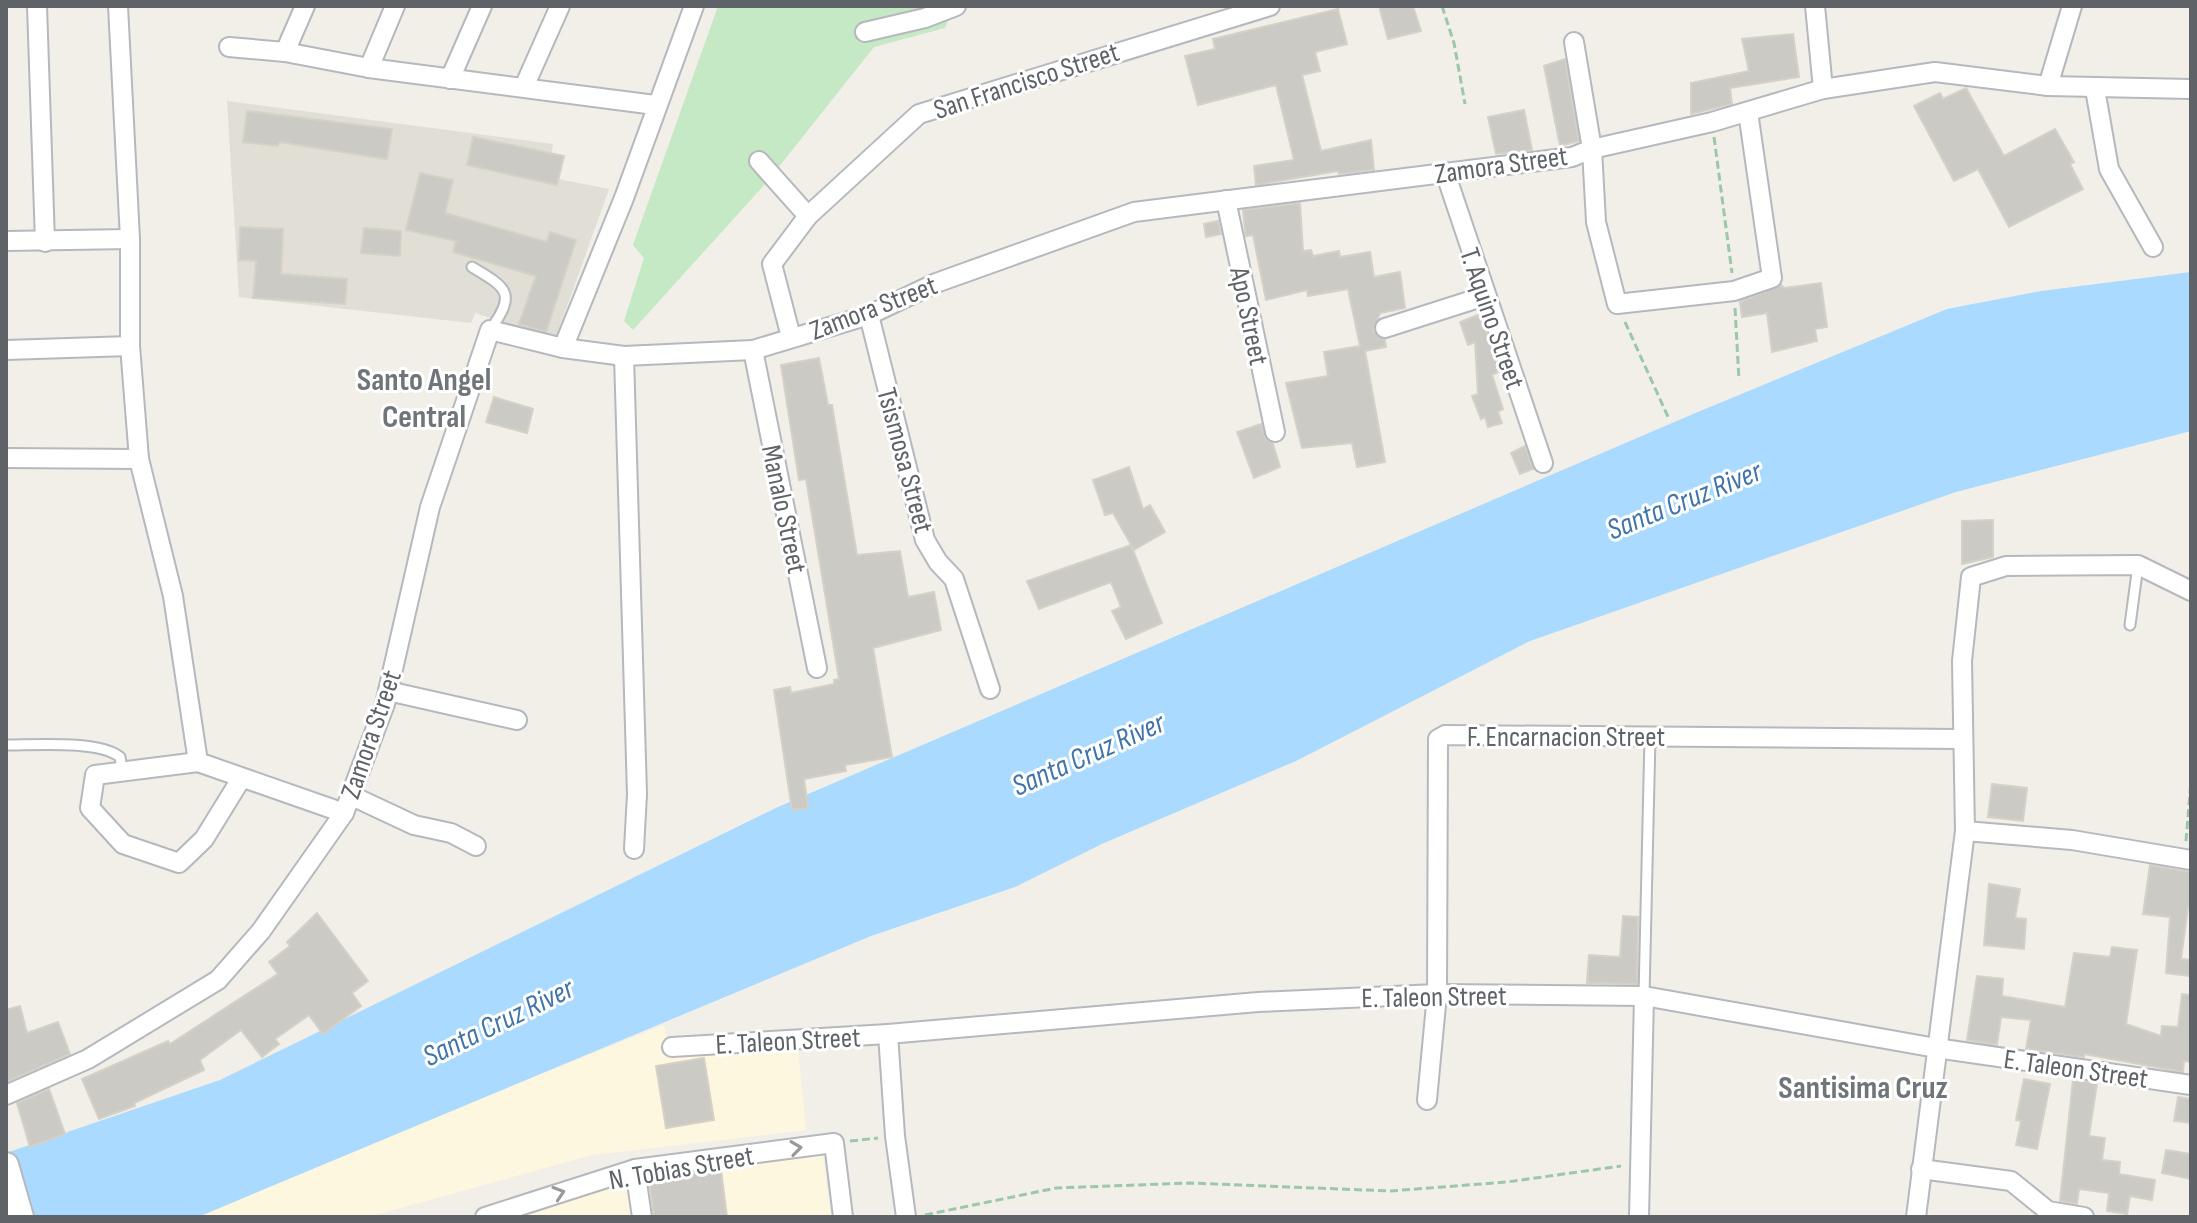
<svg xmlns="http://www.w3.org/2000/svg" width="2197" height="1223" viewBox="0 0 2197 1223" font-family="'Sofia Sans Condensed',sans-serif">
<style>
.commercial{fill:#fef7e0}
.education{fill:#e1ded6}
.green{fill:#c5e8c5}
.water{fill:#aadaff}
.building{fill:#cccac5;stroke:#d6d1c6;stroke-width:2}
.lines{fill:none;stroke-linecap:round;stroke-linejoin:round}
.lane-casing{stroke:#b5b8bc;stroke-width:13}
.street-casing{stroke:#b5b8bc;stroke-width:22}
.secondary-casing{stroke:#b6babf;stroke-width:28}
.path{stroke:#9cc7a9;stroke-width:3;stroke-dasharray:8 4;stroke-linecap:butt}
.lane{stroke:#fff;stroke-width:9}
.street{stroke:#fff;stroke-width:18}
.secondary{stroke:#fff;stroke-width:24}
.oneway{stroke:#979a9d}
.labels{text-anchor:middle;stroke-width:6;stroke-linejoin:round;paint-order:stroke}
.street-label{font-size:28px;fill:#5f6368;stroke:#fff}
.water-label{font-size:30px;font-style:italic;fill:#4174aa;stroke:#fff}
.quarter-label{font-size:32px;font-weight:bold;fill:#70757a;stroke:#fff}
</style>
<rect width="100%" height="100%" fill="#f1efe8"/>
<g class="commercial">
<polygon points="664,1025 667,1042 798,1048 806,1130 592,1155 368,1217 198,1217 381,1138"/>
<polygon points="823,1155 831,1217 519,1217 617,1185 644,1172"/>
</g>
<polygon class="education" points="227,101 553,144 548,177 609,189 555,340 475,313 471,323 239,297"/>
<polygon class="green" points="718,6 927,6 950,16 945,28 874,47 766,183 633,330 624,321 644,258 633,245"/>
<polygon class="water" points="2191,272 2191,431 1956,492 1530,641 1296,761 1104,843 1015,887 871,936 198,1217 6,1217 6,1153 220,1080 778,807 1693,414 1947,309 2041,291"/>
<g class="building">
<polygon points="1379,6 1413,6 1421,31 1388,39"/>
<polygon points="1338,9 1347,44 1315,52 1320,71 1302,75 1321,151 1371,140 1374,170 1339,174 1338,171 1256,185 1254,166 1294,160 1276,85 1198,105 1185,56 1215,49 1213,39"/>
<polygon points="1793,34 1799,77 1730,88 1732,104 1691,114 1691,83 1749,71 1742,39"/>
<polygon points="1565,59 1579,141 1560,146 1544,66"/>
<polygon points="1966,88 2004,156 2055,129 2074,162 2070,164 2083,189 2009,227 1978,169 1954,181 1914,106 1940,93 1943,99"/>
<polygon points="1524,110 1532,150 1496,154 1488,117"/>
<polygon points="247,111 392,129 387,159 279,142 278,146 243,142"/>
<polygon points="473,137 564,156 557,185 467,165"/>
<polygon points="420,173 453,180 445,213 547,242 550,232 576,240 546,332 519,324 536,276 453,252 456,241 406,230"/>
<polygon points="1300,203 1303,251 1311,250 1313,256 1339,251 1340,257 1370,252 1374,277 1400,272 1405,308 1380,313 1373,331 1385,340 1386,347 1365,351 1385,462 1357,467 1352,443 1302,448 1286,383 1328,376 1324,352 1360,346 1348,289 1308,296 1307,290 1266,300 1253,235 1246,236 1245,230 1243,210"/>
<polygon points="1218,221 1221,234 1206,237 1204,224"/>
<polygon points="240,227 283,229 281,274 347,279 345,304 253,298 256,261 239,260"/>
<polygon points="364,228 401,231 400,256 361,253"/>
<polygon points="1821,283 1827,327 1815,329 1817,341 1772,352 1767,313 1742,317 1740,302 1781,285 1784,288"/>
<polygon points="1480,314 1500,371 1492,375 1503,409 1498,412 1502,423 1488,427 1485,417 1481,419 1472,396 1478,394 1475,342 1468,345 1460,322"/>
<polygon points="819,358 828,405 832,405 857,555 900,551 908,597 934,592 941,630 873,648 892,757 845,765 846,771 804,779 808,808 792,810 774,690 790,687 791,693 834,684 834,680 839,679 806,479 799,480 781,365"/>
<polygon points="494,397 533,409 527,433 486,422"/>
<polygon points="1261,424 1266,439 1273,444 1280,467 1254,478 1237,432"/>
<polygon points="1525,446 1533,469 1520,474 1511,453"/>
<polygon points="1129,467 1143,509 1150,505 1165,532 1134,550 1113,513 1105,515 1093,480"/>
<polygon points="1993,520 1993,557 1962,564 1962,521"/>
<polygon points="1131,545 1162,623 1126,639 1112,611 1121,607 1111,582 1039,609 1027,581"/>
<polygon points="1992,784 2027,788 2023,821 1988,817"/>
<polygon points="2150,865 2191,872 2191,907 2188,907 2181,959 2191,960 2191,976 2166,973 2170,917 2143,914"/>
<polygon points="1989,884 2020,889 2015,918 2026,919 2024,949 1984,945"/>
<polygon points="317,913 368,981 352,993 361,1006 323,1034 309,1015 275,1039 279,1044 262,1057 241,1030 200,1060 204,1070 134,1103 135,1106 99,1119 82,1079 168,1041 170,1044 278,974 269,962 290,946 287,942"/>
<polygon points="1623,916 1638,917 1637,984 1587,983 1589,955 1620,957"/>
<polygon points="2112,947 2137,950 2126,1024 2161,1036 2162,1026 2178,1027 2182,994 2191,995 2191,1062 2184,1061 2183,1072 2084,1054 2084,1057 2026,1049 2031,1020 2001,1017 1997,1045 1967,1040 1977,976 2003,979 2002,996 2065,1007 2074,953 2110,957"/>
<polygon points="20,1006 27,1033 58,1022 70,1054 6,1082 6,1010"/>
<polygon points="704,1058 714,1120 666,1128 656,1066"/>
<polygon points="2024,1079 2050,1084 2037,1149 2016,1145 2021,1121 2016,1120"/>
<polygon points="2073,1080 2097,1083 2089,1136 2105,1138 2102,1160 2120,1162 2119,1174 2155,1180 2152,1200 2130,1196 2127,1214 2107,1211 2109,1193 2079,1189 2077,1204 2060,1201"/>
<polygon points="49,1089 65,1134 30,1147 17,1103"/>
<polygon points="2178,1097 2191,1099 2191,1123 2174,1121"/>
<polygon points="2166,1150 2191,1154 2191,1179 2162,1173"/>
<polygon points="721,1170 727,1217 654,1217 649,1179"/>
</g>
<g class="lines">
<g class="lane-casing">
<g id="lane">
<path d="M472 267C507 288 517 293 490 330"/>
<polyline points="2130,625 2138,565"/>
<path d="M6 745C34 745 99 740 120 757L122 769"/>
<polyline points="1644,996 1650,737"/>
</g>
</g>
<g class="street-casing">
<g id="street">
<polyline points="37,6 45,242"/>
<polyline points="118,6 130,239 130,346 139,459 173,596 198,762 344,813"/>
<polyline points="1815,6 1823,89"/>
<polyline points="865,32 925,18 956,6"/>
<polyline points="1574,42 1592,149 1596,222 1617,304 1734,291 1772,278 1748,112"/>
<polyline points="229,47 285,52 369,68 655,105"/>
<polyline points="285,52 305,6"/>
<polyline points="369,68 395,6"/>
<polyline points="450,79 482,6"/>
<polyline points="2048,86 2072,6"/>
<polyline points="524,87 560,6"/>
<polyline points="2095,89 2109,169 2153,247"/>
<polyline points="759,161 808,216"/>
<polyline points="1445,172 1543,463"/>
<polyline points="1226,200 1275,432"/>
<polyline points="6,241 130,239"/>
<polyline points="869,315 925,540 938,562 954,579 990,689"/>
<polyline points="1385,328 1485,296"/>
<polyline points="791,337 772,264 808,216 919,114 1270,6"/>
<polyline points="563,348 624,198 694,6"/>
<polyline points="6,350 130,346"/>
<polyline points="753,350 817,668"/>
<polyline points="624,356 637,794 634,849"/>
<polyline points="6,458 139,459"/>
<polyline points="388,691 517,720"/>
<polyline points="198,762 95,775 90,808 123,844 179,863 204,839 241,779"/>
<polyline points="350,795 414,825 451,833 476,846"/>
<polyline points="1965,831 2072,840 2191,860"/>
<polyline points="888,1034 895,1136 906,1217"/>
<polyline points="672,1047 888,1034 1258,1002 1437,994 1644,996 1936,1048 2191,1085"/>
<polyline points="6,1095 88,1059 218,980 261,931 344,813 385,704 430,507 490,330 563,348 624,356 753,350 869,315 936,283 1134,212 1572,157 1592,149 1712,122 1823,89 1935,72 2048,86 2191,89"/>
<polyline points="1427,1100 1437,994 1438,739 1445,735 1961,739"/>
<polyline points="635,1169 642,1217"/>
<polyline points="1921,1169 2011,1181 2048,1211 2084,1217"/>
<polyline points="485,1217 635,1169 834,1143 843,1217"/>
<polyline points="1639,1217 1644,996"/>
<polyline points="1916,1217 1965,831 1962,661 1971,577 2006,566 2138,565 2191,591"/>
</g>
</g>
<g class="secondary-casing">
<polyline id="secondary" points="6,1165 21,1217"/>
</g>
<g class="path">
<polyline points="1442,6 1454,43 1465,104"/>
<polyline points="1714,137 1732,273"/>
<polyline points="1735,308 1739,380"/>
<polyline points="1625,322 1669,419"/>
<polyline points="2186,841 2191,781"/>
<polyline points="850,1141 878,1138"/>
<polyline points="925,1215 1056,1188 1190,1183 1390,1191 1507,1182 1621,1166"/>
</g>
<use href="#lane" class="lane"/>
<use href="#street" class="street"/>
<use href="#secondary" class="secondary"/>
</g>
<defs><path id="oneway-chevron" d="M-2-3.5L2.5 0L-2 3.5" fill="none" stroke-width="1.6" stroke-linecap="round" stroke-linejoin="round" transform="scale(2)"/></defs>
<g class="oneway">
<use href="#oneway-chevron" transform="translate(796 1148) rotate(-8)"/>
<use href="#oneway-chevron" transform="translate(559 1193) rotate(-18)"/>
</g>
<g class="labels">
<g class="street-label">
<text transform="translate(1026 80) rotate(-18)" y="10">San Francisco Street</text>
<text transform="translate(1501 164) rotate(-8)" y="10">Zamora Street</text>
<text transform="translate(873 307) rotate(-21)" y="10">Zamora Street</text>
<text transform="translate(1250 316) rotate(78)" y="10">Apo Street</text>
<text transform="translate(1493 318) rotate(71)" y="10">T. Aquino Street</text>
<text transform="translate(906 460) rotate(75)" y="10">Tsismosa Street</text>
<text transform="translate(785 509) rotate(78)" y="10">Manalo Street</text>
<text transform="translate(370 734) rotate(-71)" y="10">Zamora Street</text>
<text x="1566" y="746">F. Encarnacion Street</text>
<text transform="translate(1434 996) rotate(-1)" y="10">E. Taleon Street</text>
<text transform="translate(788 1040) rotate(-3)" y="10">E. Taleon Street</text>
<text transform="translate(2076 1068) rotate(8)" y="10">E. Taleon Street</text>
<text transform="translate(681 1167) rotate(-10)" y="10">N. Tobias Street</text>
</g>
<g class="water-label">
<text transform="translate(1684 500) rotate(-22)" y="10">Santa Cruz River</text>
<text transform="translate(1088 754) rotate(-24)" y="10">Santa Cruz River</text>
<text transform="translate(498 1022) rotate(-26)" y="10">Santa Cruz River</text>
</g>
<g class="quarter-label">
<text x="424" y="390">Santo Angel<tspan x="424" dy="37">Central</tspan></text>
<text x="1863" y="1098">Santisima Cruz</text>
</g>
</g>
<rect width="2197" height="1223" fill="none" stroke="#5f6368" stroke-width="16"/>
</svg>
